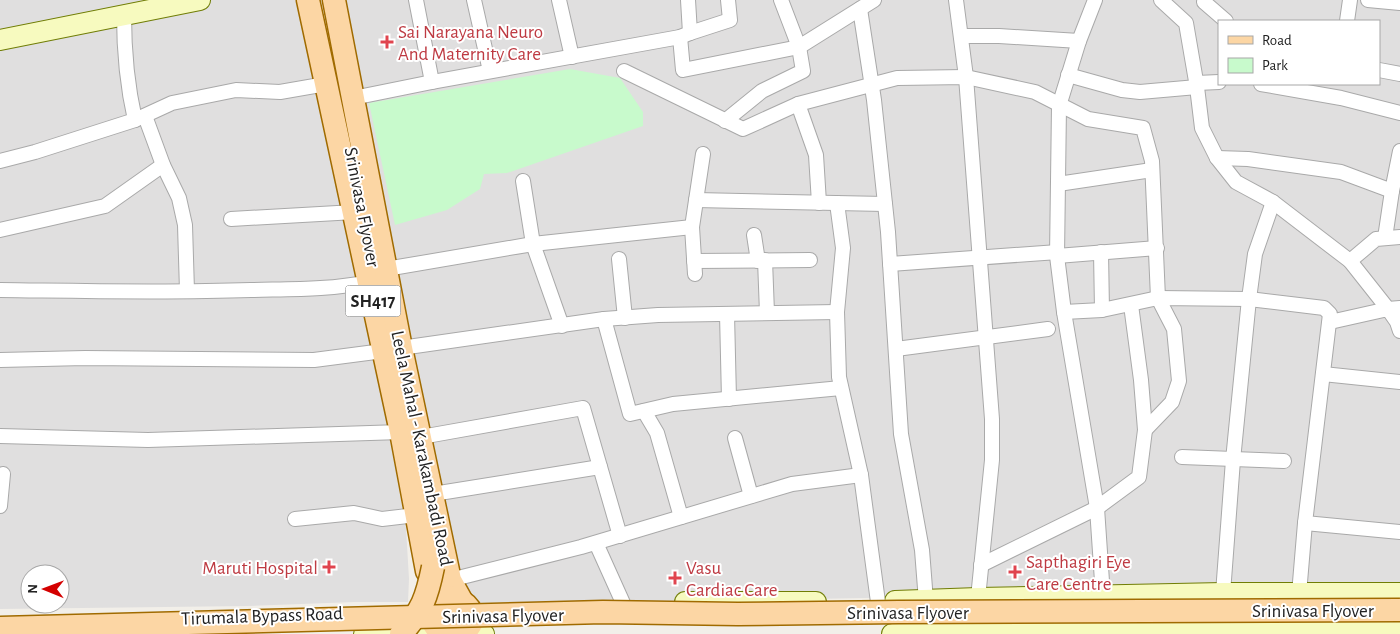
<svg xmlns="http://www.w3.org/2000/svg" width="1400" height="634" viewBox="0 0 1400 634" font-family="'Alegreya Sans',sans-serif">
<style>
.residential{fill:#e0dfdf;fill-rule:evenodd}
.park{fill:#c8facc}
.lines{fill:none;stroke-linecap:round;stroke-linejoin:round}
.street-casing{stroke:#a9a9a9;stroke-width:16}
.secondary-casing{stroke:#707d05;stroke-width:22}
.primary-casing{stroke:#a06b00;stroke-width:25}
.street{stroke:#fff;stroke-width:14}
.secondary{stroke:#f7fabf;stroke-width:20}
.primary{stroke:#fcd6a4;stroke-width:22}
.primary-bridge-casing{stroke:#a06b00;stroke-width:25;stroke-linecap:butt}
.primary-bridge{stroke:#fcd6a4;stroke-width:22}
.health-dot{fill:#e0444e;stroke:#fff;stroke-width:2}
.labels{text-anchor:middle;stroke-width:4;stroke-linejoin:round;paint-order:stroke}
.shield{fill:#fff;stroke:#646464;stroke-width:1}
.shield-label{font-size:18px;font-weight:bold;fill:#222}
.health-label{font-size:19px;fill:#be3a42;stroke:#fff;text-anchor:start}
.street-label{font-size:19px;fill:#222;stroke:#fff}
</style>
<rect width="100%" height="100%" fill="#f2efe9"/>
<g class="residential">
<path d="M0 0H304L349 212 406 528 409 579 408 602H355L247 606 0 609ZM30 574H60V604H30Z"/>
<path d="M335 0H1400V590L1167 592 560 604 434 602ZM1219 21H1379V84H1219Z"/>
</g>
<polygon class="park" points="570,69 620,78 643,112 643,126 507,173 484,174 480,189 447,210 395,225 369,103"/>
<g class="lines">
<g class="street-casing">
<g id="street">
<polyline points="416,0 432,82"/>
<polyline points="474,0 490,71"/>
<polyline points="559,0 572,57"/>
<polyline points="956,0 966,77 992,419 992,460 978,598"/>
<polyline points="1095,0 1079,41 1059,106 1057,256 1064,312 1097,508 1103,596"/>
<polyline points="1161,0 1186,23 1197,87 1202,128 1217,158 1236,182 1273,202 1350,261 1376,239 1400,237"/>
<polyline points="1368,0 1400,3"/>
<polyline points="1204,2 1226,21"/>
<polyline points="860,9 874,100 888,232 901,434 922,550 926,601"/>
<path d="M124 15C124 51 127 85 135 120"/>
<polyline points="1347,21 1350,0"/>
<polyline points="690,33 730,20 728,0"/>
<polyline points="961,36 999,36 1079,41"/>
<polyline points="680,37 683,70 799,47 874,0"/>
<polyline points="1379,70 1400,74"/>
<polyline points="624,71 743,129 798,104 897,78 966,77 1035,92 1088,119 1143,128 1152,161 1158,298 1174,329 1179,381 1172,402 1145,430"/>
<polyline points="1068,75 1122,90 1140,92 1197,87"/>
<polyline points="1197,83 1219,82"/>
<polyline points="1261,84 1341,98 1400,113"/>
<polyline points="353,98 432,82 680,37 690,33 688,0"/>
<polyline points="798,104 816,155 819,203"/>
<polyline points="145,116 163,165 179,198 185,225 187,291"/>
<polyline points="725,121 762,91 803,71 799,47 781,0"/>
<polyline points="1217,158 1248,159 1341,172 1392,191 1400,151"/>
<polyline points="0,161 35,152 135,120 172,103 236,90 280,92 326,84"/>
<polyline points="523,181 533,244 562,326"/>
<polyline points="1058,184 1152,170"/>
<polyline points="696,200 885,204"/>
<polyline points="837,203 843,248 837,312 839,377 861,475 878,602"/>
<polyline points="231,219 355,212"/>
<polyline points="0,230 105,206 163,165"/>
<polyline points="754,235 758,261"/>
<polyline points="1385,238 1392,191"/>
<polyline points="1101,252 1102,310"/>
<polyline points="1057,256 1157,248"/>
<polyline points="619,259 625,318"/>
<polyline points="765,260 767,313"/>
<polyline points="694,261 810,260"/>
<polyline points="1350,261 1388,309 1400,308"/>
<polyline points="890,264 1058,252"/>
<polyline points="386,269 533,244 692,227"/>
<polyline points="695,274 692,227 703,154"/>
<path d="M0 290C84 291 167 293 251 290 290 289 330 290 368 282"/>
<polyline points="1064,312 1102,310 1158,298 1249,299 1324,308 1330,314 1305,523 1299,594"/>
<polyline points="727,314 729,399"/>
<polyline points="604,319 630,414 673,404 841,388"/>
<polyline points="1330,322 1388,309 1397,322 1400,331"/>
<polyline points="401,348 604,319 658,315 837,312"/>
<polyline points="896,349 1048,329"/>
<polyline points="0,360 85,358 314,360 383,351"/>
<polyline points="1323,374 1400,382"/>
<polyline points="644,411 657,433 681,517"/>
<polyline points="0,436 148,440 401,432"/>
<polyline points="421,437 583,408 620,536"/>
<polyline points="735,438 751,496"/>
<polyline points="1182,457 1284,461"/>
<polyline points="433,494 600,467"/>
<polyline points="0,506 3,474"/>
<polyline points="295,519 354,513 382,519 416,515"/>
<polyline points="1305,523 1400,532"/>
<polyline points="596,543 623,603"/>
<polyline points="981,565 1097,508 1139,477 1145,430 1141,380 1131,305"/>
<polyline points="450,580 581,547 792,484 861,475"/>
<polyline points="1223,593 1233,460 1249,299 1255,254 1273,202"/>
</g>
</g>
<g class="secondary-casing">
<g id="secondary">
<polyline points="0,40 200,0"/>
<polyline points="895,601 978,598 1223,593 1400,593"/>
<polyline points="685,602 816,602"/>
<polyline points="467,629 484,634"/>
<polyline points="364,634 437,630"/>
<polyline points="892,634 1253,630 1400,630"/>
</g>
</g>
<g class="primary-casing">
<g id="primary">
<polyline points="308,0 401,432 427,571 445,599"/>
<polyline points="334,0 401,348 450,580 461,600"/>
<path d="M443 634C436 629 431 623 433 614 437 576 496 612 461 634"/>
</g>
</g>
<use href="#street" class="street"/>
<use href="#secondary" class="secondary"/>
<use href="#primary" class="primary"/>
<g class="primary-bridge-casing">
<g id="primary-bridge">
<polyline points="0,628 603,612 738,614 899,612 1400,610"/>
<path d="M401 634C422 611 427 597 433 567"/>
</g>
</g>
<use href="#primary-bridge" class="primary-bridge"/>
</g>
<g class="health-dot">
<path d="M384.5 34.5h5v5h5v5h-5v5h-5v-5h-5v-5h5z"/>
<path d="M326.5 559.5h5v5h5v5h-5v5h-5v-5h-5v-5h5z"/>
<path d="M1012.5 564.5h5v5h5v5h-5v5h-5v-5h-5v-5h5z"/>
<path d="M672.5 570.5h5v5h5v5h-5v5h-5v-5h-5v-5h5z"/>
</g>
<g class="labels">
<rect class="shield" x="345.5" y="285.5" width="55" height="31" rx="4"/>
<g class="shield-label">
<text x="373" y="307">SH417</text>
</g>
<g class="health-label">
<text x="398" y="38">Sai Narayana Neuro<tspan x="398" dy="22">And Maternity Care</tspan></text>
<text x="1026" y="568">Sapthagiri Eye<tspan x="1026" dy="22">Care Centre</tspan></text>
<text x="318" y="574" text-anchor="end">Maruti Hospital</text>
<text x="686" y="574">Vasu<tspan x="686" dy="22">Cardiac Care</tspan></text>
</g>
<g class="street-label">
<text transform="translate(363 207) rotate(79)" y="7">Srinivasa Flyover</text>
<text transform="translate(423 448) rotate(78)" y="7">Leela Mahal - Karakambadi Road</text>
<text x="1313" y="617">Srinivasa Flyover</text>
<text x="908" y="619">Srinivasa Flyover</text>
<text transform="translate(262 615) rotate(-2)" y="7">Tirumala Bypass Road</text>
<text transform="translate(503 615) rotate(-1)" y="7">Srinivasa Flyover</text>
</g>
</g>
<rect x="1218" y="20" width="162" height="65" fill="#ffffff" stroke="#a7a7a7"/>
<rect x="1228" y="36" width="25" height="8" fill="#fcd6a4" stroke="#a7a7a7"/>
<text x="1262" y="45" font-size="15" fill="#222222">Road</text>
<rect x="1228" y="58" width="25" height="15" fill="#c8facc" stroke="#a7a7a7"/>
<text x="1262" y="70" font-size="15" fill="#222222">Park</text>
<g transform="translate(45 589) rotate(271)"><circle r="24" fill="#ffffff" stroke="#a7a7a7"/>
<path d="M0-4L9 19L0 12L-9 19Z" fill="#d40000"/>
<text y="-8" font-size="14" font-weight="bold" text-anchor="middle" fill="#222222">N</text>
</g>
</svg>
